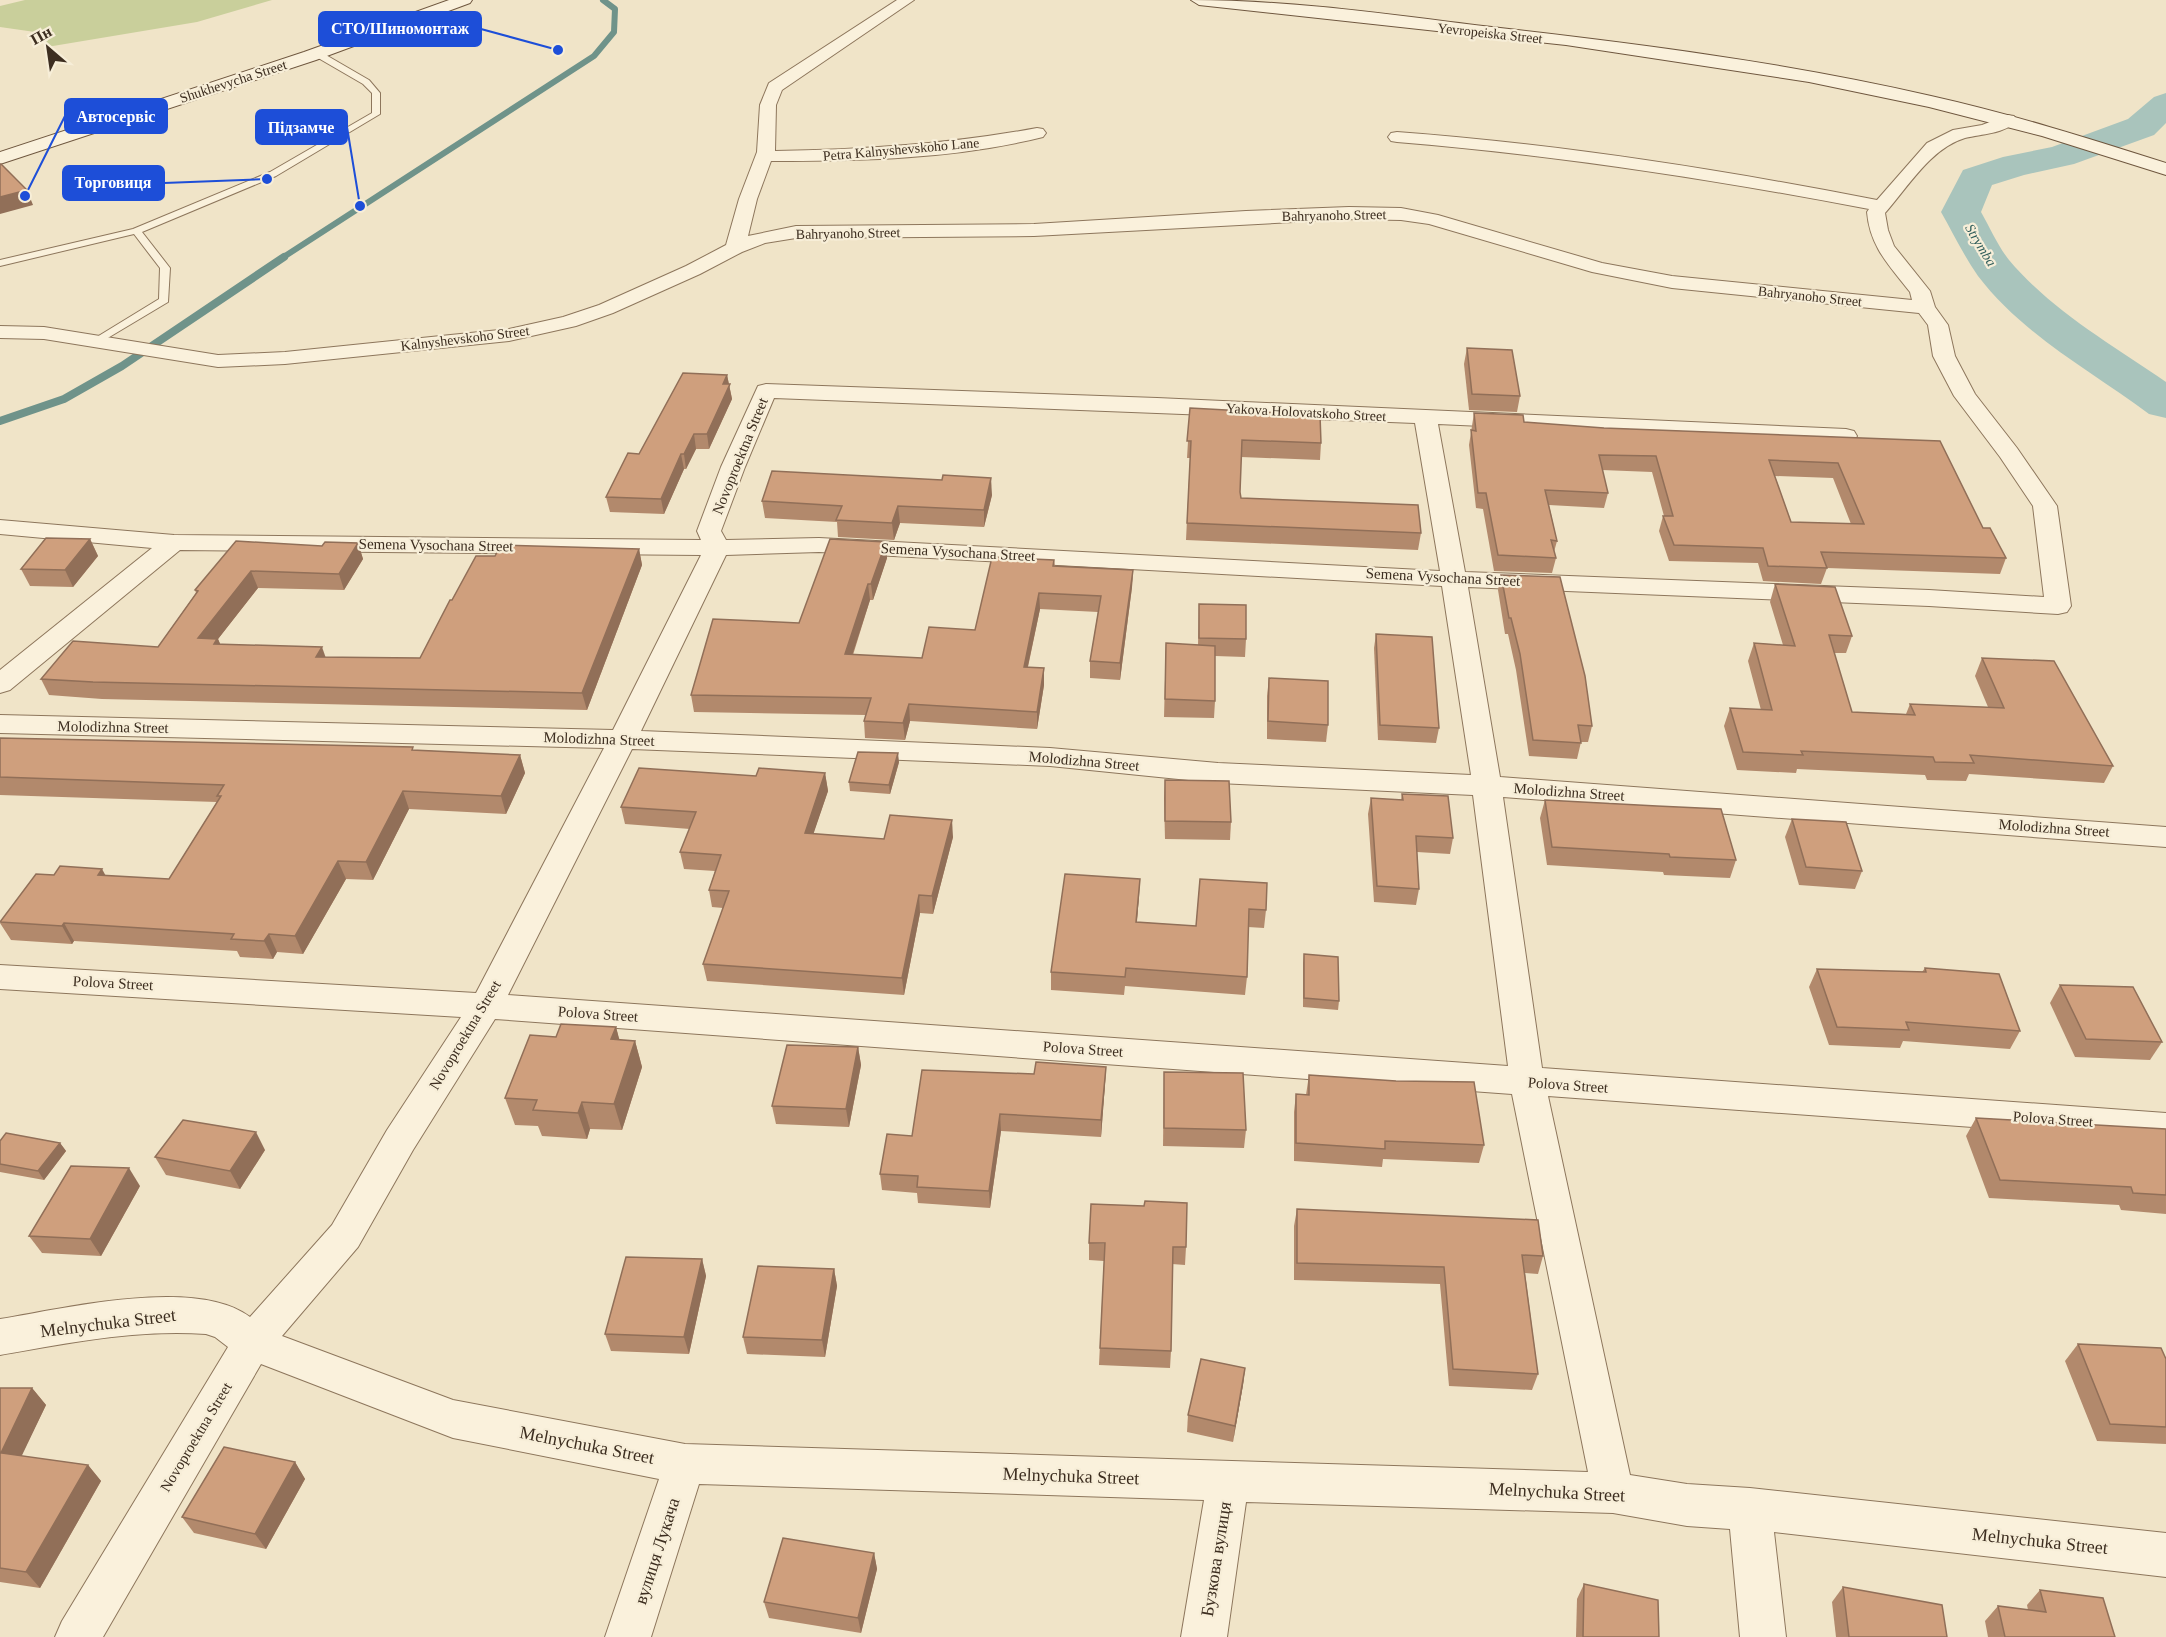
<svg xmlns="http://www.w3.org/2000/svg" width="2166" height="1637" viewBox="0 0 2166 1637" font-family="Georgia,serif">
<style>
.green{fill:#c9cf9b}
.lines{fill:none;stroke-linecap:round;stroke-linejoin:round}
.stream-far1{stroke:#6f938a;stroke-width:6}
.stream{stroke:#6f938a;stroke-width:8}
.river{fill:#a9c4bc;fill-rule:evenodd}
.lane-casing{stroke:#8d765c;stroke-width:2}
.street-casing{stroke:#8d765c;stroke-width:2}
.secondary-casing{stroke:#6f573f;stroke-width:2}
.lane{fill:#faf1dc;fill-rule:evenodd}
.street{fill:#faf1dc;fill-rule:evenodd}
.secondary{fill:#faf1dc;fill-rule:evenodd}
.wall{fill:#b2896c;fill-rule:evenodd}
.shaded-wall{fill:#916f58}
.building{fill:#cf9f7d;stroke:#916f58;stroke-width:1.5;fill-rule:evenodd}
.labels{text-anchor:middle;stroke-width:4.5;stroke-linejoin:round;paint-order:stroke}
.far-street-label{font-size:14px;fill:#3d2e20;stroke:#f7eed8}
.far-water-label{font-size:14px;font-style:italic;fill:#2f5d5a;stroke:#f7eed8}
.street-label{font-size:15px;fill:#3d2e20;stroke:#f7eed8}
.near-street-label{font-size:18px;fill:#3d2e20;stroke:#f7eed8}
.leader{fill:none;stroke:#1d4ed8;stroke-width:2}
.callout-dot{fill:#1d4ed8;stroke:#f7eed8;stroke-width:2}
.callout{fill:#1d4ed8;stroke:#1d4ed8;stroke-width:2}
.callout-label{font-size:16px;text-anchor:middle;font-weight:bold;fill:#fff}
</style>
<rect width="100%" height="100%" fill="#f0e4c8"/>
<polygon class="green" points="25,0 272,0 197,22 47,47 42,33 0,27 0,6"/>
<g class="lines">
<polyline class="stream-far1" points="282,258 594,56 614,32 615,9 603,0"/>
<polyline class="stream" points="0,421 64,399 122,366 284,257"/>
<path class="river" d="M2166 93V123L2154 135 2074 164 2024 175 1992 185 1981 212C1990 228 1998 246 2009 260 2053 312 2111 344 2166 382V418L2149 414C2091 371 2023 335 1978 276 1964 256 1953 233 1941 212L1963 170 2003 157 2052 147 2128 119 2154 97Z"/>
<g class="lane-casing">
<polygon id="lane" points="313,51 319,51 369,80 380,93 380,114 276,176 142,232 170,268 168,302 101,342 93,342 92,340 159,299 160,268 134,234 0,266 0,260 133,229 270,172 372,113 372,93 363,84 313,55"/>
</g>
<g class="street-casing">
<path id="street" d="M897 0H914L782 90 776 105 775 151C863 150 950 144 1037 128L1043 129 1046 133 1043 137C955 159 862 161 771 161L757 199 748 236 796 226 1034 224 1246 211 1349 207 1401 208 1438 215 1602 263 1672 276 1912 300 1910 292C1889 265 1870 247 1867 212L1869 209C1712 179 1556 155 1397 142L1391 141 1388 137 1391 133 1397 132C1559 144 1718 169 1877 200L1927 143 1953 130 1982 125 2008 115 2014 116 2017 120C2006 134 1981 134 1965 138 1931 148 1908 187 1885 213L1888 230 1894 246 1930 291 1935 307 1948 325 1955 356 1975 394 2017 448 2057 506 2071 606 2067 612 2058 614 1929 606 1468 587 1500 777 2166 827V847L1503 797 1542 1068 2166 1113V1141L1548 1096 1630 1475 1687 1484 1750 1488 2166 1533V1577L1774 1532 1786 1637H1740L1730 1529 1687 1526 1613 1513 1246 1502 1227 1637H1181L1204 1500 699 1484 651 1637H605L659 1479 453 1438 261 1364 103 1637H55L62 1621 228 1347 215 1337 206 1334C137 1329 68 1343 0 1355V1319C63 1309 196 1276 250 1317L332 1225 387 1130 461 1017 0 989V965L476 993 604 748 0 733V715L613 730 701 555 180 550 10 690 0 693V670L152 548 0 534V520L174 535 701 540 697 531 721 467 758 386 766 384 1157 398 1846 429 1854 431 1857 436 1854 441 1846 443 1438 424 1465 572 1929 590 2044 597 2033 506 2000 457 1954 396 1933 356 1928 325 1919 313 1672 288 1592 272 1429 224 1401 220 1349 219 1034 236 796 238 765 243 742 252 700 274 613 313 576 326 509 341 285 364 218 367 44 339 0 338V326L44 327 218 355 285 352 509 329 563 317 599 305 686 266 726 245 739 199 757 152 760 105 769 83ZM774 398 1415 423 1440 571 819 538 726 540 721 531 745 467ZM819 552 1442 586 1471 775 1218 763 1050 748 641 731 726 555ZM632 749 1050 766 1218 783 1473 795 1508 1066 508 995ZM495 1019 1512 1094 1588 1472 685 1444 453 1400 282 1336 358 1247 413 1150Z"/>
</g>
<g class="secondary-casing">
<g id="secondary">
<polygon points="449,0 472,0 470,3 316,60 0,164 0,152 304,52"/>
<path d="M1191 0C1288 0 1386 14 1483 26 1633 43 1784 62 1931 96 2011 114 2088 138 2166 163V175L2042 136 1929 107 1809 82 1566 45 1199 5Z"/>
</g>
</g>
<use href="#lane" class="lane"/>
<use href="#street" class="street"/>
<use href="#secondary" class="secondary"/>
</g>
<g class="wall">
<polygon points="1467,348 1520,396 1517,412 1469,410 1464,364"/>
<polygon points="727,375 732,399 709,449 696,449 686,469 684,469 664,514 610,512 606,497 639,454"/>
<polygon points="1190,408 1321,443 1320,460 1241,457 1240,492 1241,498 1421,533 1418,550 1186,540 1190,458 1187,458"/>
<path d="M1474 413 1524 422 1604 428 1940 441 1983 528 2006 558 2000 574 1827 568 1821 584 1763 581 1758 563 1669 561 1659 531 1663 516H1664L1652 472 1602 470 1608 493 1604 508 1549 505 1557 541 1554 552 1556 558 1552 573 1494 571 1483 509 1476 508 1469 445ZM1775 476 1833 478 1851 524 1791 522Z"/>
<polygon points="992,495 984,527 900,523 894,540 838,537 837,522 765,518 762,501"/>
<polygon points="90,539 98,556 73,587 30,586 21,569"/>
<polygon points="886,542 887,558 873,600 870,600 853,655 922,658 975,630 1054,560 1055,566 1133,570 1132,587 1120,680 1090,678 1090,661 1098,612 1040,609 1028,667 1044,668 1044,685 1037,729 910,721 905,740 865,738 864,721 866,715 694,712 691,695 799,623"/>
<polygon points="358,543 363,559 344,590 258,588 218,639 220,644 325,657 420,658 452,600 495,556 639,549 642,565 587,710 102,699 49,695 41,679 158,647 196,593 195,590 322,546"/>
<polygon points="1501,575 1592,726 1588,742 1581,742 1577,759 1529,756 1516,670 1508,634 1505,634 1498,590"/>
<polygon points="1775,584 1852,636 1846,653 1834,653 1852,712 1906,714 1910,704 1988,707 1975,676 1982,658 2113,766 2104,783 1969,774 1966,781 1927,780 1925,775 1797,769 1796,773 1737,770 1724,726 1730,708 1761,710 1748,661 1754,643 1783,645 1770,602"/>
<polygon points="1199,604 1246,639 1245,657 1215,656 1215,701 1214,718 1164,717 1166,643 1198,645"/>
<polygon points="1376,634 1439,728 1436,743 1378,740 1374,648"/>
<polygon points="1269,678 1328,725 1326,742 1267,739 1267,696"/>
<polygon points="0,738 415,750 520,755 525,773 506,814 409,809 373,880 346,879 303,954 277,952 273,959 240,957 237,951 74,941 72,944 11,940 0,923 54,875 106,876 169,879 217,802 0,795"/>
<polygon points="899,762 890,794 850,791 849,782"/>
<polygon points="825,773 828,791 813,834 884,839 953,837 933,914 920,913 904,995 707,981 703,964 723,908 712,907 709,890 715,871 684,869 680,852 690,829 625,824 621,807 756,776"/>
<polygon points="1165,780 1231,822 1230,840 1165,839 1164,798"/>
<polygon points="1402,794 1453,838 1450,854 1417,852 1419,889 1416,905 1374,902 1368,814 1371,798 1401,800"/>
<polygon points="1545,800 1736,860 1730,878 1664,875 1663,872 1547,865 1540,818"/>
<polygon points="1792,819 1862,871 1855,889 1799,885 1785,837"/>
<polygon points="1140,879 1137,922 1196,926 1200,879 1266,910 1264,928 1248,927 1247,977 1245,995 1125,986 1124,995 1051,990 1051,972"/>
<polygon points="1304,954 1339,1001 1338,1010 1303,1007 1303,963"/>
<polygon points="1925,968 2020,1031 2010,1049 1903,1041 1900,1048 1829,1045 1809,987 1817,969 1922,972"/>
<polygon points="2060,985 2162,1042 2150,1060 2075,1057 2050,1003"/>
<polygon points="616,1027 619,1040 635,1041 642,1067 622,1130 590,1129 587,1139 542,1136 538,1126 515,1125 505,1098 556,1037"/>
<polygon points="858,1047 861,1065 849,1127 776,1124 772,1106"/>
<polygon points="1106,1067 1105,1084 1101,1137 1001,1131 990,1208 918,1203 917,1193 882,1190 880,1174 912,1136 1034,1074"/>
<polygon points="1164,1072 1246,1130 1244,1148 1163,1146"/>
<polygon points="1309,1075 1484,1145 1479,1163 1383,1159 1382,1167 1294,1161 1294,1112 1296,1094 1306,1095"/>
<polygon points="1976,1118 2166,1129 2166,1214 2121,1210 2119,1205 1989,1198 1966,1136"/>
<polygon points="0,1141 60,1143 66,1151 44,1180 0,1172"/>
<polygon points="265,1150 240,1189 166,1175 155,1157"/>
<polygon points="140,1186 101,1256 42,1253 29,1236"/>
<polygon points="1297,1209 1543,1256 1538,1274 1525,1273 1538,1374 1532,1390 1449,1386 1440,1284 1294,1280 1294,1226"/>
<polygon points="1089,1243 1186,1247 1185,1265 1172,1264 1171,1351 1170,1368 1099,1365 1104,1261 1089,1260"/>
<polygon points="702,1259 706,1276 689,1354 611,1351 605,1334"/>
<polygon points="834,1269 837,1286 825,1357 747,1354 743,1337"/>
<polygon points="2078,1344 2166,1359 2166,1444 2097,1441 2065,1361"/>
<polygon points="1245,1368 1243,1385 1233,1442 1187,1432 1188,1415"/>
<polygon points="0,1388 32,1388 46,1405 21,1456 88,1465 101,1481 40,1588 0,1582"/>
<polygon points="295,1462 305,1479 266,1549 194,1533 182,1517"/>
<polygon points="874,1553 877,1569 861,1633 769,1618 764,1602"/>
<polygon points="1584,1584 1659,1637 1576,1637 1577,1599"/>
<polygon points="1843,1587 1947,1637 1836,1637 1832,1602"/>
<polygon points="2040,1590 2115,1637 1988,1637 1985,1621 1998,1606 2028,1610 2027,1605"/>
</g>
<g class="shaded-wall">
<polygon points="27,190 33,205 0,214 0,197"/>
<polygon points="727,375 732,399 709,449 707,434 723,384"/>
<polygon points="694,434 696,449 686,469 684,454"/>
<polygon points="681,454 684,469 664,514 661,499"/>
<polygon points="991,478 992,495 984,527 984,510"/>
<polygon points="898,506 900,523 894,540 892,523"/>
<polygon points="90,539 98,556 73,587 65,570"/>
<polygon points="886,542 887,558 873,600 871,584"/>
<polygon points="358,543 363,559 344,590 339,574"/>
<polygon points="639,549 642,565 587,710 582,693"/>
<polygon points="1133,570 1132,587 1120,680 1120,663"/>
<polygon points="251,571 258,588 218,639 225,655 198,638"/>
<polygon points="868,584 870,600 847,671 845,654"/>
<polygon points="1039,593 1040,609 1024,684 1024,667"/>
<polygon points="322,647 328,664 316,657"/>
<polygon points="1044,668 1044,685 1037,729 1037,712"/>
<polygon points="909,704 910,721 905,740 903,723"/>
<polygon points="898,753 899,762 890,794 889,785"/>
<polygon points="520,755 525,773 506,814 501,796"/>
<polygon points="825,773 828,791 808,850 805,833"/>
<polygon points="403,791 409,809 373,880 366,862"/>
<polygon points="952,820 953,837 933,914 932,896"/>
<polygon points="338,861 346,879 303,954 295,936"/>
<polygon points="102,869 112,887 98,875"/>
<polygon points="1140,879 1139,897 1135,940 1136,922"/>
<polygon points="919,895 920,913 904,995 902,978"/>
<polygon points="64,923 74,941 72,944 62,926"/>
<polygon points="269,934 277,952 273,959 264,941"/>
<polygon points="616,1027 623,1053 611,1039"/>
<polygon points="635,1041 642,1067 622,1130 614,1104"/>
<polygon points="858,1047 861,1065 849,1127 846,1109"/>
<polygon points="1106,1067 1105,1084 1101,1137 1101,1120"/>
<polygon points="582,1102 590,1129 587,1139 578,1113"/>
<polygon points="1000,1114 1001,1131 990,1208 989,1191"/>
<polygon points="256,1132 265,1150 240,1189 230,1171"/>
<polygon points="60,1143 66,1151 44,1180 38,1171"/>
<polygon points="129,1168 140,1186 101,1256 90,1239"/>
<polygon points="702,1259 706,1276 689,1354 684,1337"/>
<polygon points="834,1269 837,1286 825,1357 822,1340"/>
<polygon points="1245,1368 1243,1385 1233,1442 1235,1426"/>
<polygon points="32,1388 46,1405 15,1470 1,1453"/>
<polygon points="295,1462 305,1479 266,1549 255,1534"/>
<polygon points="88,1465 101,1481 40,1588 26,1572"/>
<polygon points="874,1553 877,1569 861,1633 858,1618"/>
</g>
<g class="building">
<polygon points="0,164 1,164 27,190 0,197"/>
<polygon points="1467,348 1512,350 1520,396 1472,394"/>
<polygon points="683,373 727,375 723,384 730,384 707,434 694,434 684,454 681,454 661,499 606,497 628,453 639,454"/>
<polygon points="1190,408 1320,415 1321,443 1242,440 1240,492 1241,498 1418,505 1421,533 1187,523 1191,441 1187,441"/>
<path d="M1474 413 1523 415 1524 422 1604 428 1940 441 1983 528H1990L2006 558 1821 552 1827 568 1768 566 1763 548 1674 545 1663 516H1673L1656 456 1599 455 1608 493 1545 490 1557 541 1551 540 1556 558 1498 555 1486 493H1478L1471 430 1476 431ZM1769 460 1838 463 1864 524 1791 522Z"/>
<polygon points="772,471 942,480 943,475 991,478 984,510 898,506 892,523 836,520 842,506 762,501"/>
<polygon points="46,538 90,539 65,570 21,569"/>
<polygon points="830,539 886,542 871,584 868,584 845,654 922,658 929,627 975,630 992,557 1054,560 1053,566 1133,570 1120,663 1090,661 1101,596 1039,593 1024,667 1044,668 1037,712 909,704 903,723 864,721 871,698 691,695 713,619 799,623"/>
<polygon points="236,541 322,546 325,542 358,543 339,574 251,571 198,638 217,639 214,644 322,647 316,657 420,658 450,600 452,600 476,556 495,556 501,545 639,549 582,693 93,682 41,679 73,641 158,647 198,591 195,590"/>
<polygon points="1501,575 1560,577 1585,676 1592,726 1578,725 1581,743 1533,740 1520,654 1511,618 1509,618"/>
<polygon points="1775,584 1835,587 1852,636 1829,635 1852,712 1915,715 1910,704 2004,708 1982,658 2054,661 2113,766 1970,755 1974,763 1935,762 1933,757 1801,751 1803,755 1743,752 1730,708 1772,710 1754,643 1795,646"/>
<polygon points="1199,604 1246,605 1246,639 1199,638"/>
<polygon points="1376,634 1432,637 1439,728 1380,725"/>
<polygon points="1166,643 1215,646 1215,701 1165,699"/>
<polygon points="1269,678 1328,681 1328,725 1268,721"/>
<polygon points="0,738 413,747 412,750 520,755 501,796 403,791 366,862 338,861 295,936 269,934 264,941 231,939 234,934 64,923 62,926 0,922 36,874 54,875 60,866 102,869 98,875 169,879 221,796 217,796 224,785 0,777"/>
<polygon points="858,752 898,753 889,785 849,782"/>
<polygon points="639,768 756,776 759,768 825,773 805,833 884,839 890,815 952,820 932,896 919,895 902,978 703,964 729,891 709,890 721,855 680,852 696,812 621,807"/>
<polygon points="1165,780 1229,781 1231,822 1165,821"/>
<polygon points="1402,794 1448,796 1453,838 1416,836 1419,889 1377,886 1371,798 1403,800"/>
<polygon points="1545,800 1657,806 1721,809 1736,860 1670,857 1669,854 1552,847"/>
<polygon points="1792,819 1846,822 1862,871 1806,867"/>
<polygon points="1065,874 1140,879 1136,922 1196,926 1200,879 1267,883 1266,910 1249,909 1247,977 1126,968 1125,977 1051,972"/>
<polygon points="1304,954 1338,957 1339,1001 1304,998"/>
<polygon points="1925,968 1999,974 2020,1031 1906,1022 1909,1030 1837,1027 1817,969 1926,972"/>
<polygon points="2060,985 2133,987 2162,1042 2086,1039"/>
<polygon points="561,1024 616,1027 611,1039 635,1041 614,1104 582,1102 578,1113 533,1110 537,1100 505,1098 530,1035 556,1037"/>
<polygon points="787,1045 858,1047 846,1109 772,1106"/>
<polygon points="1036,1062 1106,1067 1101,1120 1000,1114 989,1191 917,1187 918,1176 880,1174 887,1134 912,1136 922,1070 1034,1074"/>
<polygon points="1164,1072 1243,1073 1246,1130 1164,1128"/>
<polygon points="1309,1075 1396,1081 1474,1082 1484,1145 1385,1141 1385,1149 1296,1143 1296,1094 1309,1095"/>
<polygon points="1976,1118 2166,1129 2166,1195 2133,1193 2131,1187 2000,1180"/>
<polygon points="183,1120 256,1132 230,1171 155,1157"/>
<polygon points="6,1133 60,1143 38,1171 0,1164 0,1141"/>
<polygon points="71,1166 129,1168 90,1239 29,1236"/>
<polygon points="1145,1201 1187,1203 1186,1247 1173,1247 1171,1351 1100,1348 1105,1243 1089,1243 1091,1204 1144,1206"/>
<polygon points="1297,1209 1538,1220 1543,1256 1522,1255 1538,1374 1453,1369 1444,1267 1297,1263"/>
<polygon points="626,1257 702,1259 684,1337 605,1334"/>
<polygon points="758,1266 834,1269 822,1340 743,1337"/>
<polygon points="2078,1344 2161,1348 2166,1359 2166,1427 2110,1424"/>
<polygon points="1201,1359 1245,1368 1235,1426 1188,1415"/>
<polygon points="0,1388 32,1388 1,1453 88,1465 26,1572 0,1568"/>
<polygon points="224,1447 295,1462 255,1534 182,1517"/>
<polygon points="783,1538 874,1553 858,1618 764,1602"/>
<polygon points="1584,1584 1658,1600 1659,1637 1583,1637"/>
<polygon points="1843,1587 1942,1605 1947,1637 1849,1637"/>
<polygon points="2040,1590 2103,1598 2115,1637 2005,1637 1998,1606 2046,1612"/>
</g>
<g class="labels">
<g class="far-street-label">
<text transform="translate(1490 33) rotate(6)" y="5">Yevropeiska Street</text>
<text transform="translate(233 81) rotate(-18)" y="5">Shukhevycha Street</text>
<text transform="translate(901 149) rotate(-5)" y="5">Petra Kalnyshevskoho Lane</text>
<text transform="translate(1334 215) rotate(-1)" y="5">Bahryanoho Street</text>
<text transform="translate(848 233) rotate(-1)" y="5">Bahryanoho Street</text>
<text transform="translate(1810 296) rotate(6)" y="5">Bahryanoho Street</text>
<text transform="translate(465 338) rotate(-7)" y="5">Kalnyshevskoho Street</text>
<text transform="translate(1306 412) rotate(3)" y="5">Yakova Holovatskoho Street</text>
</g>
<g class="far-water-label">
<text transform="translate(1981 245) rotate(59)" y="5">Strymba</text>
</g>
<g class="street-label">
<text transform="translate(740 456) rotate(-68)" y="5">Novoproektna Street</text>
<text transform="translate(436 545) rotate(1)" y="5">Semena Vysochana Street</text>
<text transform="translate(958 552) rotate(3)" y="5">Semena Vysochana Street</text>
<text transform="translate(1443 577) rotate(3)" y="5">Semena Vysochana Street</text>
<text transform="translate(113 727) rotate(1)" y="5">Molodizhna Street</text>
<text transform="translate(599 739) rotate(2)" y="5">Molodizhna Street</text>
<text transform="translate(1084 761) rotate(5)" y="5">Molodizhna Street</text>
<text transform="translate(1569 792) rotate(4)" y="5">Molodizhna Street</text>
<text transform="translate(2054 828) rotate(4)" y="5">Molodizhna Street</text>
<text transform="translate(113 983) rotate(3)" y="5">Polova Street</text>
<text transform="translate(598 1014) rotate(4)" y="5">Polova Street</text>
<text transform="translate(465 1035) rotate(-59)" y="5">Novoproektna Street</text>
<text transform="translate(1083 1049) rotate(4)" y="5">Polova Street</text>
<text transform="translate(1568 1085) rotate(4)" y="5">Polova Street</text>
<text transform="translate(2053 1119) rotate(4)" y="5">Polova Street</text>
<text transform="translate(196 1437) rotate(-59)" y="5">Novoproektna Street</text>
</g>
<g class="near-street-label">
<text transform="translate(108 1323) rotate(-7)" y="6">Melnychuka Street</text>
<text transform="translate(587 1445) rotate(11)" y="6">Melnychuka Street</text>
<text transform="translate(1071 1476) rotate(2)" y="6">Melnychuka Street</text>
<text transform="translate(1557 1492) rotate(3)" y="6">Melnychuka Street</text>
<text transform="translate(2040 1541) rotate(6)" y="6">Melnychuka Street</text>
<text transform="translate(657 1551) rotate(-72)" y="6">вулиця Лукача</text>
<text transform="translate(1216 1559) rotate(-81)" y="6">Бузкова вулиця</text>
</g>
</g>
<path class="leader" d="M558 50L481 29M25 196L65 116M360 206L347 127M267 179L164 183"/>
<g class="callout-dot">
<circle cx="558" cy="50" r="6"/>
<circle cx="25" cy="196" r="6"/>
<circle cx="360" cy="206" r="6"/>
<circle cx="267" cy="179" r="6"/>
</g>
<g class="callout">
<rect x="319" y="12" width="162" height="34" rx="6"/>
<rect x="65" y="99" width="102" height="34" rx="6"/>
<rect x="256" y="110" width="91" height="34" rx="6"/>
<rect x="63" y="166" width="101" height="34" rx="6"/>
</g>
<g class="callout-label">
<text x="400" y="34">СТО/Шиномонтаж</text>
<text x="116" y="122">Автосервіс</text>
<text x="301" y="133">Підзамче</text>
<text x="113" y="188">Торговиця</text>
</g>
<g transform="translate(48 48) rotate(331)" stroke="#f7eed8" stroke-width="4.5" paint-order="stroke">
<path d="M0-4.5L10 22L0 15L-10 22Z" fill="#3d2e20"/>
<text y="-9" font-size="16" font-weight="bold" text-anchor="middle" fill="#3d2e20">Пн</text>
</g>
</svg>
